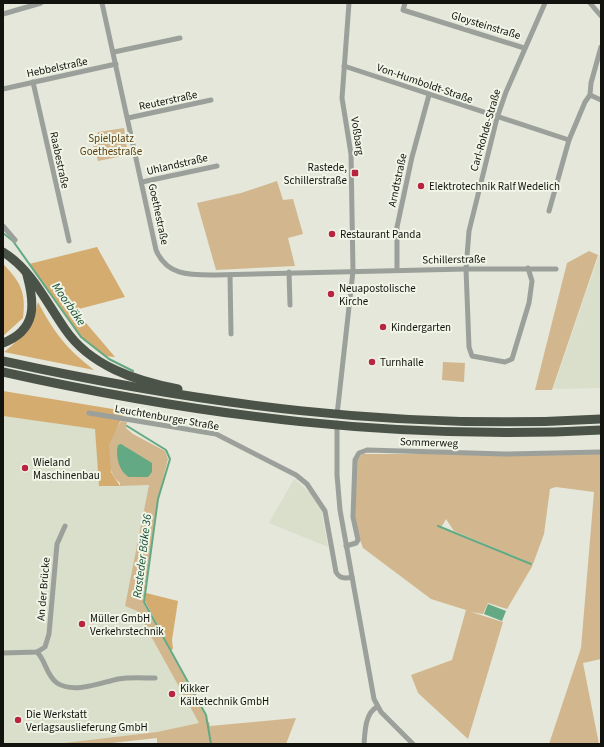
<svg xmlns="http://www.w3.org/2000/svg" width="604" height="747" viewBox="0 0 604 747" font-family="'Source Sans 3',sans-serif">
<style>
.built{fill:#d9dfca}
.green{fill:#d2b78e}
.forest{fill:#d4ac6f}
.water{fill:#62a984}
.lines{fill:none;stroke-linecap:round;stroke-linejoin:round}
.stream{stroke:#62a984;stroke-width:2}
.street{stroke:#9ca09b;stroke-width:5}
.highway{stroke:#4b5349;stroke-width:9}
.poi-dot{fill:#b72541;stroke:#f1f5e7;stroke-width:1.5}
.labels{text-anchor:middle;stroke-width:4;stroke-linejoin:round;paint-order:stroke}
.street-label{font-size:11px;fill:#12130e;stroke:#f1f5e7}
.park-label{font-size:11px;fill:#5c4111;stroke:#f1f5e7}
.poi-label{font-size:11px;fill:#12130e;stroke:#f1f5e7;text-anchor:start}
.water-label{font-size:12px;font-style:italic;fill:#154d34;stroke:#f1f5e7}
</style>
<rect width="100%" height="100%" fill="#e4e7d9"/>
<g class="built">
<polygon points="599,255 601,256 601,388 553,389"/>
<polygon points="3,416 96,429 99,486 149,485 142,527 137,611 199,723 157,732 55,744 3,744"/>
<polygon points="294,479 310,493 321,509 328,547 269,523"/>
</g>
<g class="green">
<polygon points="124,128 128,155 98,161 93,145 98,132"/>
<polygon points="277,181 283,200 293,199 303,234 288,238 295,266 216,270 197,203 241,193"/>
<polygon points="589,251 598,255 552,390 535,390 567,263"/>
<polygon points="443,362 465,363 464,382 442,380"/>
<path d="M121 421 127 422 126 428 133 434 165 451 168 459 158 499 143 602 205 715 207 722H209L210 726 296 718 286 744H157V738L103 744H55L157 732 199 723 137 611 125 606 149 485 120 486V483C110 475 105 457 109 444 111 436 117 428 121 421Z"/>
<polygon points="362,454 601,454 601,659 583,663 599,744 549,744 581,648 594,492 556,487 550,489 544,534 533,564 454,531 446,519 442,526 438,527 533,565 507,609 488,603 483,614 471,612 503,622 468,739 418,693 411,675 452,660 466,610 431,599 363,548 355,526 356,462"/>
</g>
<g class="forest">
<polygon points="97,247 125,297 75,310 115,357 104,356 81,337 29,264"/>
<path d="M3 264C21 282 26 293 23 318L3 336Z"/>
<path d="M38 302C54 333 67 349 94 370L4 352C22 338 32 325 38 302Z"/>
<polygon points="3,391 125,411 109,445 111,472 120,486 99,486 95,429 3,416"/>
<polygon points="146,593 178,601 172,640 173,649 171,650 145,601"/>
</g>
<g class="water">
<path d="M121 444 152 463V472L148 477H129C119 472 115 455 118 445Z"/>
<polygon points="488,604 506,611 502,621 484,614"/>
</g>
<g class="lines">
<g class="stream">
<polyline points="3,233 13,241 81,337 109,359 133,371"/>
<polyline points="127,426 166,450 170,459 158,499 144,602 206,715 211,744"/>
<polyline points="438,526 531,564"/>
</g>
<g class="street">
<path d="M102 3 156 250C167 276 190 275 215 275L466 269H556"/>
<polyline points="405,3 403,10 524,48"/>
<polyline points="590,3 601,16"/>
<polyline points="3,14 41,3"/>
<polyline points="601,47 591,83 590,95 601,100"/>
<polyline points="114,52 180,38"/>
<polyline points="344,66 569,140"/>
<polyline points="33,82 69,241"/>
<polyline points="3,89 116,64"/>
<polyline points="128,118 211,100"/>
<polyline points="142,182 217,166"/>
<polyline points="549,211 569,140 585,102 590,95"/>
<polyline points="3,226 15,240"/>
<polyline points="528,268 532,281 529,303 512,359 505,362 472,356 469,347 466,269 469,231 497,118 506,92 545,3"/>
<polyline points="397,270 397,227 412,157 429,95"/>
<polyline points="289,272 290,305"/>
<polyline points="230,275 231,334"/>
<path d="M89 413 216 434 296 475 307 484 325 511 336 572C339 578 345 579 352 577"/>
<polyline points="337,415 353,271 351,154 342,98 349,3"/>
<polyline points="337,423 337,475 340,510 374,699 381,712 413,744"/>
<polyline points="346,546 356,543 358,540 353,517 355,460 359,453 367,450 505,454 601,452"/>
<path d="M37 652C46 661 46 675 57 683 74 694 100 683 118 679 130 677 143 678 155 678"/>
<polyline points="3,653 37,652 45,647 49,634 57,544 65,526"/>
<path d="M364 744C365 732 365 713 377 707"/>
</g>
<g class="highway">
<path d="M3 252C32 270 46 302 65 329 90 366 136 381 178 389"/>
<path d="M3 343C37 330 35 304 27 275"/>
<path d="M3 361C200 404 399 431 601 419"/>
<path d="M3 372C200 416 399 441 601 430"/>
</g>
</g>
<g class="poi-dot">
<rect x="351" y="169" width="8" height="8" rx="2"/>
<circle cx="421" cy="186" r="4"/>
<circle cx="332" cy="234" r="4"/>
<circle cx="331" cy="294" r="4"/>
<circle cx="383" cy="327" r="4"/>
<circle cx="372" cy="362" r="4"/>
<circle cx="25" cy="468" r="4"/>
<circle cx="82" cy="624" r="4"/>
<circle cx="172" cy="694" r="4"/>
<circle cx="18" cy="720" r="4"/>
</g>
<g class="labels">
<g class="street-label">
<text transform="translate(486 25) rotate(17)" y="4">Gloysteinstraße</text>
<text transform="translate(57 67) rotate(-12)" y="4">Hebbelstraße</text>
<text transform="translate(425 83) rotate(19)" y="4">Von-Humboldt-Straße</text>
<text transform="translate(168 100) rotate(-12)" y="4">Reuterstraße</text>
<text transform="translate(485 130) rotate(-74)" y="4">Carl-Rohde-Straße</text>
<text transform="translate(358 136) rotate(81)" y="4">Voßbarg</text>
<text transform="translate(60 160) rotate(78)" y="4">Raabestraße</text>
<text transform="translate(177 164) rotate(-13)" y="4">Uhlandstraße</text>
<text transform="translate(397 180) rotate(-78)" y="4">Arndtstraße</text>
<text transform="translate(159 214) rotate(78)" y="4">Goethestraße</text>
<text transform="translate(454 259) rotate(-1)" y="4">Schillerstraße</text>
<text transform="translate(167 417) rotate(10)" y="4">Leuchtenburger Straße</text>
<text transform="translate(429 442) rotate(2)" y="4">Sommerweg</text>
<text transform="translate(43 589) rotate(-85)" y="4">An der Brücke</text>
</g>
<g class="park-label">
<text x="111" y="142">Spielplatz<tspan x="111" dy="13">Goethestraße</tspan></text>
</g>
<g class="poi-label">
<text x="347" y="171" text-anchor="end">Rastede,<tspan x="347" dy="13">Schillerstraße</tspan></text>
<text x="429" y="190">Elektrotechnik Ralf Wedelich</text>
<text x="340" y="238">Restaurant Panda</text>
<text x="339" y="292">Neuapostolische<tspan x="339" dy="13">Kirche</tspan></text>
<text x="391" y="331">Kindergarten</text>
<text x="380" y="366">Turnhalle</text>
<text x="33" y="466">Wieland<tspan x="33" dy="13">Maschinenbau</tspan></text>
<text x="90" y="622">Müller GmbH<tspan x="90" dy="13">Verkehrstechnik</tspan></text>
<text x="180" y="692">Kikker<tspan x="180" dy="13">Kältetechnik GmbH</tspan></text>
<text x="26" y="718">Die Werkstatt<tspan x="26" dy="13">Verlagsauslieferung GmbH</tspan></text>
</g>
<g class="water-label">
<text transform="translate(69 304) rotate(55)" y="4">Moorbäke</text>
<text transform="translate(142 556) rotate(-83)" y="4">Rasteder Bäke 36</text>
</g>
</g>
<rect width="604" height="747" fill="none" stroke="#12130e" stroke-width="8"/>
</svg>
